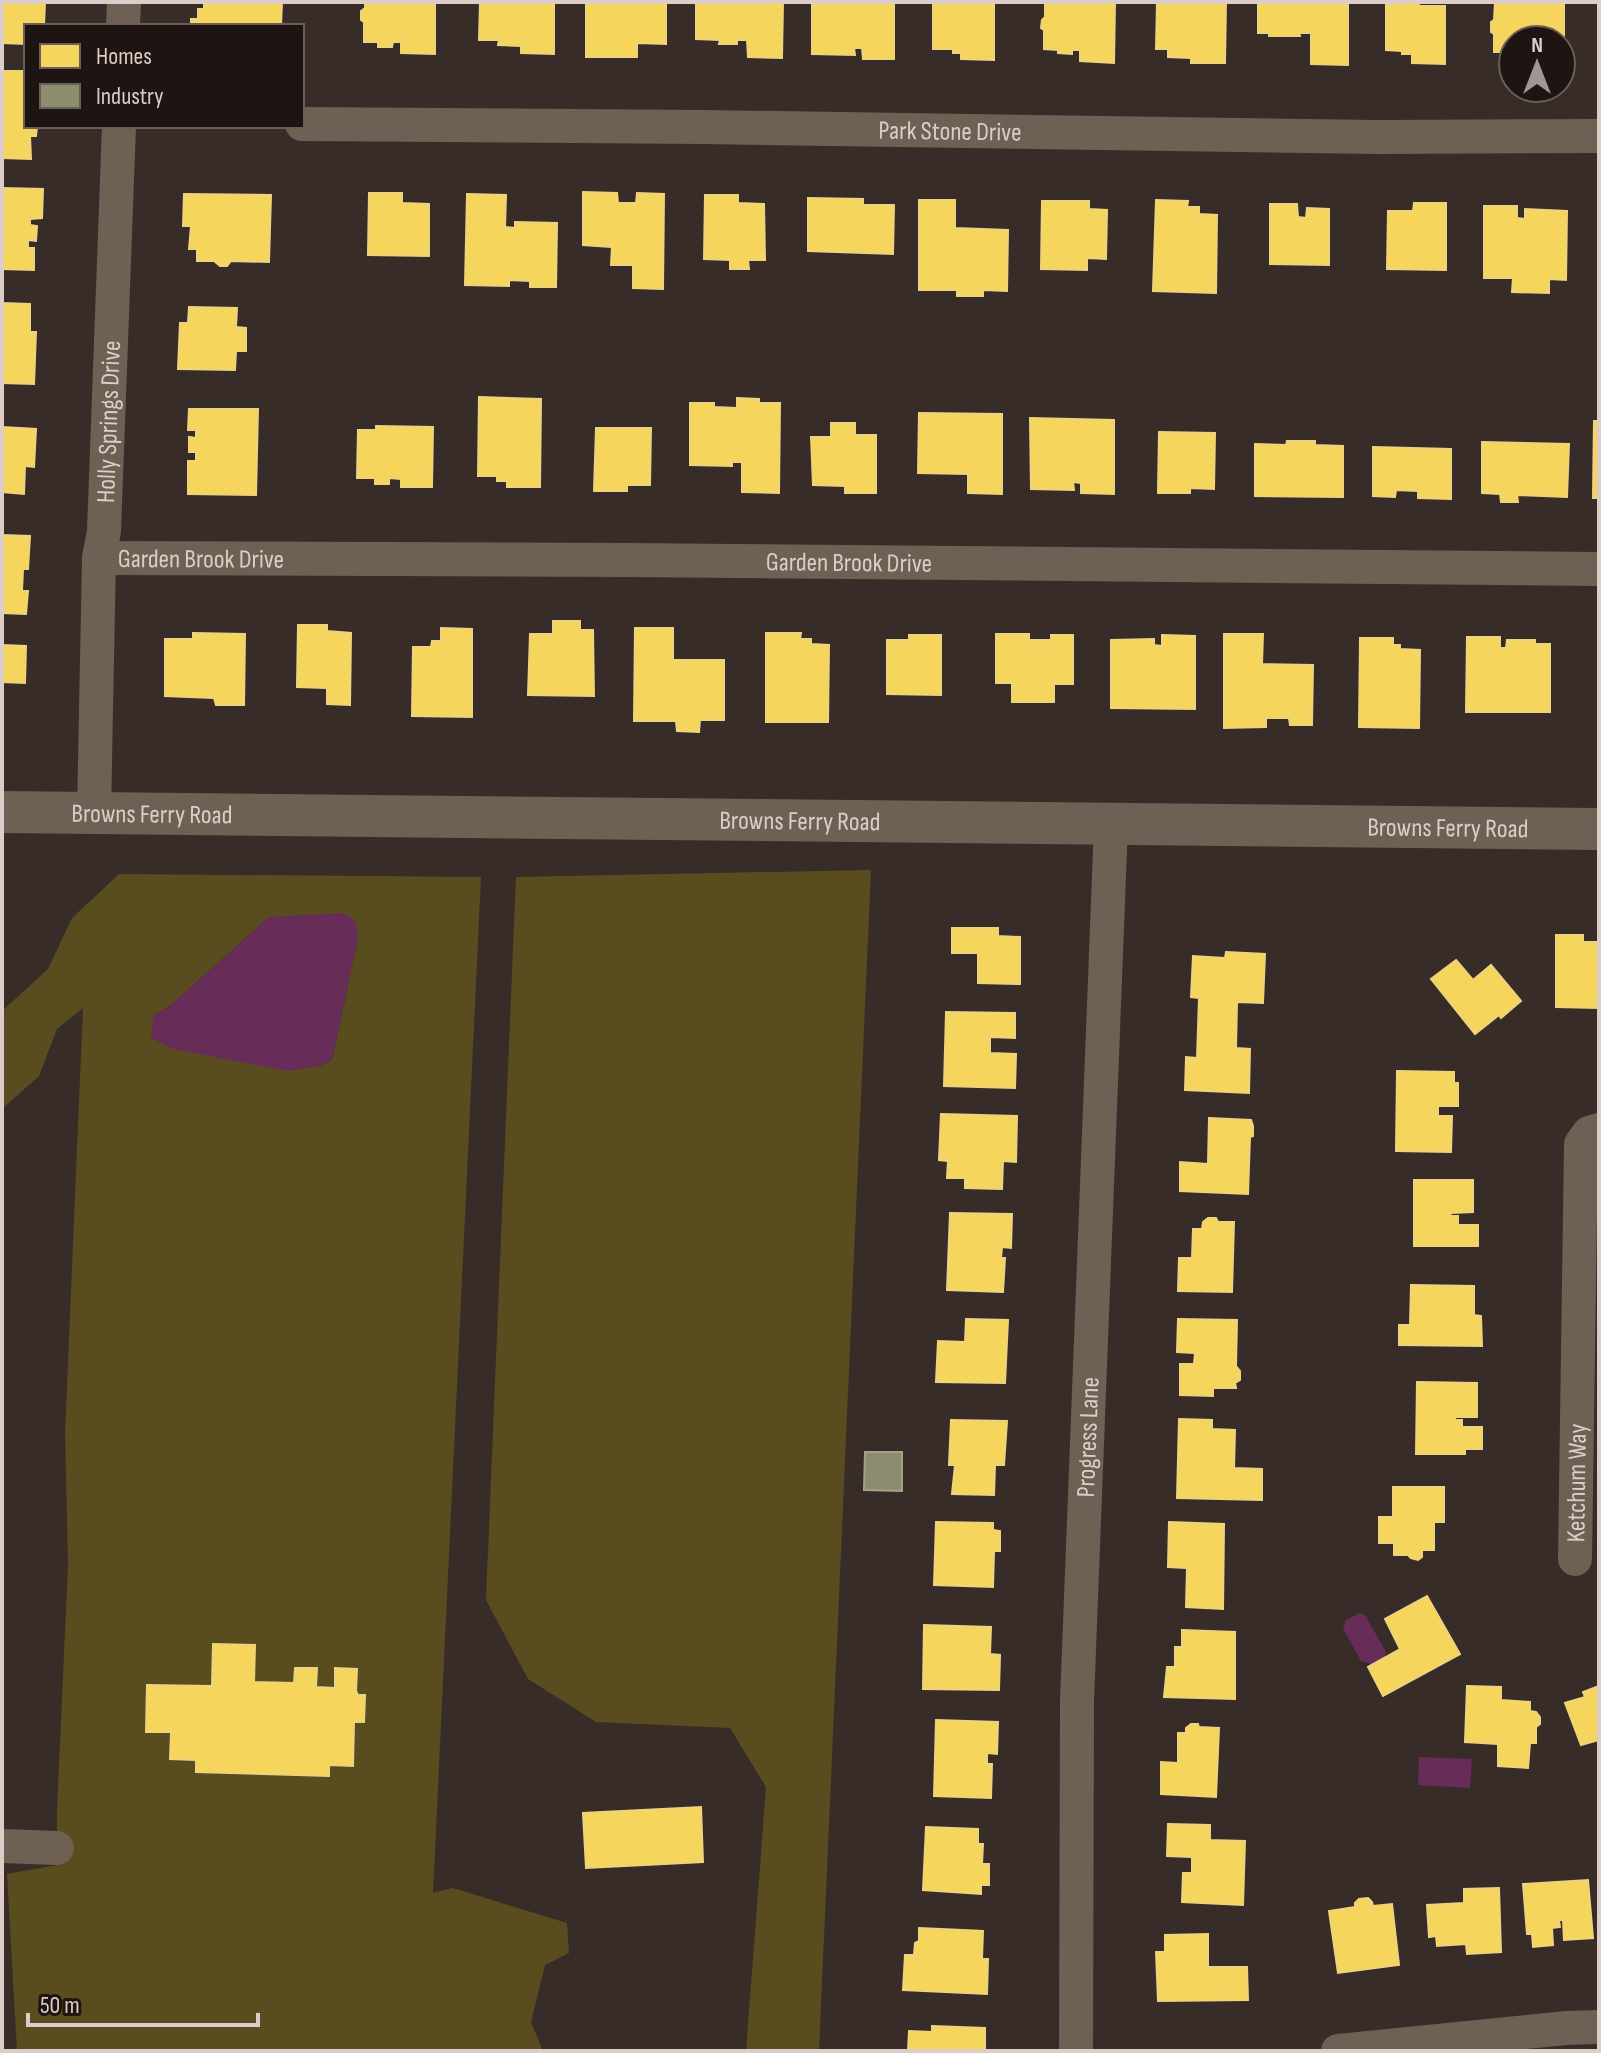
<svg xmlns="http://www.w3.org/2000/svg" width="1601" height="2053" viewBox="0 0 1601 2053" font-family="'Sofia Sans Condensed',sans-serif">
<style>
.green{fill:#594d1f;fill-rule:evenodd}
.water{fill:#672c58}
.homes{fill:#f6d55c;stroke:#eed37d;stroke-width:2}
.industry{fill:#8c8c6e;stroke:#a4a089;stroke-width:2}
.lines{fill:none;stroke-linecap:round;stroke-linejoin:round}
.minor{stroke:#6e6053;stroke-width:34}
.tertiary{stroke:#6e6053;stroke-width:42}
.labels{text-anchor:middle;stroke-width:8;stroke-linejoin:round;paint-order:stroke}
.street-label{font-size:26px;fill:#ddcdc9;stroke:#1e1411}
</style>
<rect width="100%" height="100%" fill="#382c28"/>
<g class="green">
<polygon points="871,870 819,2051 746,2051 766,1787 730,1728 596,1722 528,1679 486,1600 516,877"/>
<path d="M119 874 481 877 433 1893 453 1888 567 1923 569 1953 545 1965 531 2022 543 2051H17L7 1874 57 1865V1811L68 1564 65 1432 83 1008 57 1029 39 1076 2 1109V1011L48 969 72 918ZM269 917 358 938 332 1060 319 1066 153 1016 171 1005Z"/>
</g>
<g class="water">
<polygon points="343,913 355,920 358,938 332,1060 319,1066 288,1071 173,1049 151,1038 153,1016 171,1005 269,917"/>
<polygon points="1359,1613 1365,1615 1386,1652 1384,1661 1374,1665 1361,1661 1343,1628 1346,1620"/>
<polygon points="1419,1757 1472,1759 1470,1788 1418,1785"/>
</g>
<g class="homes">
<polygon points="2,2 45,2 44,26 26,26 26,44 2,43"/>
<polygon points="204,2 282,2 281,26 191,26 191,19 198,19 198,9 204,9"/>
<polygon points="365,2 435,2 435,54 401,53 401,42 393,42 392,47 378,47 378,42 364,42 364,22 361,20 361,11 365,8"/>
<polygon points="480,2 554,2 554,54 521,53 521,46 498,45 499,40 479,40"/>
<polygon points="586,2 666,2 666,44 637,43 637,57 586,57"/>
<polygon points="696,2 783,2 782,58 748,57 747,40 737,40 737,44 719,44 720,40 696,39"/>
<polygon points="812,2 894,2 894,59 863,59 862,48 854,48 855,55 812,54"/>
<polygon points="933,2 994,2 994,60 961,59 961,53 953,53 953,49 933,49"/>
<polygon points="1045,2 1115,2 1114,63 1080,61 1080,50 1072,50 1072,54 1058,53 1058,50 1044,49 1044,30 1041,28 1042,20 1045,17"/>
<polygon points="1157,2 1226,2 1225,63 1191,63 1191,58 1168,57 1168,49 1156,49"/>
<polygon points="1258,2 1348,2 1348,65 1311,64 1311,33 1299,33 1300,36 1269,36 1269,33 1258,33"/>
<polygon points="1402,2 1419,2 1419,6 1445,6 1445,64 1412,63 1412,54 1402,54 1402,51 1386,50 1386,5 1402,5"/>
<polygon points="1495,2 1564,2 1564,65 1561,65 1561,40 1513,40 1513,58 1507,57 1507,52 1494,52 1494,34 1491,32 1491,22 1494,20"/>
<polygon points="2,71 26,71 26,126 37,126 36,136 30,136 31,159 2,158"/>
<polygon points="2,188 43,189 42,218 30,219 30,225 37,226 36,241 28,240 28,248 34,248 34,270 2,269"/>
<polygon points="583,192 617,193 618,203 636,203 637,193 664,194 663,289 633,288 633,265 611,265 612,247 583,245"/>
<polygon points="369,193 402,193 402,203 429,204 429,256 368,255"/>
<polygon points="184,194 271,195 269,262 231,261 227,266 220,266 214,261 197,261 197,249 189,249 191,226 183,226"/>
<polygon points="467,194 506,195 505,227 515,228 515,222 557,223 556,287 530,287 530,281 509,280 509,286 465,285"/>
<polygon points="705,195 738,195 738,203 764,204 765,260 748,260 749,269 730,269 730,260 704,259"/>
<polygon points="808,198 863,199 863,205 894,205 893,254 808,251"/>
<polygon points="919,200 955,200 955,228 1008,230 1007,291 983,290 983,296 957,296 957,290 919,290"/>
<polygon points="1156,200 1188,201 1187,207 1199,207 1199,214 1217,215 1216,293 1153,291"/>
<polygon points="1042,201 1089,201 1089,209 1107,210 1106,259 1087,258 1087,270 1041,269"/>
<polygon points="1414,203 1446,203 1446,270 1387,269 1388,211 1413,211"/>
<polygon points="1270,204 1297,204 1298,217 1306,218 1307,208 1329,209 1329,265 1270,264"/>
<polygon points="1484,206 1517,206 1517,218 1525,219 1525,209 1567,211 1566,280 1549,279 1549,293 1512,292 1513,278 1484,278"/>
<polygon points="2,303 30,304 30,332 36,332 34,384 2,383"/>
<polygon points="189,307 237,308 236,327 246,328 246,351 236,351 235,370 178,369 180,323 188,323"/>
<polygon points="479,397 541,399 540,487 507,487 507,481 497,481 497,476 478,476"/>
<polygon points="737,398 759,399 759,403 780,403 779,493 742,492 742,462 732,462 732,466 690,465 690,403 714,403 714,407 737,408"/>
<polygon points="189,409 258,409 256,495 188,494 188,461 196,461 196,452 189,452 189,437 196,438 196,430 188,430"/>
<polygon points="919,413 1002,414 1002,494 968,493 968,474 918,473"/>
<polygon points="1030,418 1114,420 1114,494 1081,493 1081,483 1073,482 1074,490 1031,489"/>
<polygon points="1594,421 1599,421 1599,498 1593,498"/>
<polygon points="831,423 855,423 855,435 876,435 876,493 845,493 845,486 813,485 811,437 831,437"/>
<polygon points="376,426 433,427 432,487 401,487 401,479 389,478 389,484 375,484 375,478 357,478 358,430 376,430"/>
<polygon points="2,427 36,429 34,467 25,466 24,494 2,492"/>
<polygon points="596,428 651,428 650,485 627,485 627,491 594,491"/>
<polygon points="1159,432 1215,433 1214,489 1190,488 1190,493 1158,493"/>
<polygon points="1287,441 1315,441 1315,445 1343,446 1343,497 1255,496 1255,444 1286,445"/>
<polygon points="1482,442 1569,444 1567,497 1517,495 1518,502 1501,502 1500,494 1482,493"/>
<polygon points="1373,447 1451,449 1451,499 1418,498 1418,491 1396,490 1395,497 1373,496"/>
<polygon points="2,535 30,536 28,569 23,569 22,591 28,591 26,614 2,613"/>
<polygon points="553,621 580,621 580,630 593,630 594,696 528,695 530,634 553,634"/>
<polygon points="298,625 327,625 327,631 351,633 350,705 327,704 327,688 297,687"/>
<polygon points="441,628 472,629 472,717 412,716 413,647 431,647 432,641 441,641"/>
<polygon points="635,628 673,628 673,660 724,660 724,720 700,720 699,732 677,731 676,721 634,721"/>
<polygon points="193,633 245,634 244,705 216,705 214,698 165,696 165,639 193,639"/>
<polygon points="766,633 801,633 800,639 811,639 811,644 829,645 828,722 766,722"/>
<polygon points="996,634 1029,634 1029,640 1051,640 1051,635 1073,635 1073,684 1054,684 1054,702 1012,702 1012,683 996,683"/>
<polygon points="1224,634 1263,634 1262,664 1313,665 1312,725 1290,725 1289,718 1266,718 1266,727 1224,728"/>
<polygon points="909,635 941,635 941,695 887,694 887,640 909,640"/>
<polygon points="1162,635 1195,636 1195,709 1111,708 1111,640 1154,639 1154,645 1162,646"/>
<polygon points="1467,637 1500,637 1500,648 1506,648 1507,640 1535,640 1535,644 1550,644 1550,712 1466,712"/>
<polygon points="1360,638 1393,638 1393,645 1400,645 1400,649 1420,650 1419,728 1359,727"/>
<polygon points="2,645 26,646 25,683 2,682"/>
<polygon points="952,928 998,928 998,936 1020,937 1020,984 978,983 978,953 952,953"/>
<polygon points="1556,935 1583,935 1583,942 1596,942 1596,950 1599,950 1599,1008 1556,1007"/>
<polygon points="1226,952 1265,954 1263,1003 1237,1002 1236,1048 1250,1049 1249,1093 1185,1090 1186,1057 1197,1058 1199,998 1191,997 1193,956 1225,958"/>
<polygon points="1456,960 1473,980 1491,965 1521,1001 1501,1018 1499,1015 1475,1034 1431,979"/>
<polygon points="946,1012 1015,1013 1015,1038 990,1037 990,1053 1016,1054 1015,1088 944,1086"/>
<polygon points="1397,1071 1454,1072 1454,1083 1458,1083 1458,1106 1438,1106 1438,1116 1452,1116 1451,1152 1396,1151"/>
<polygon points="941,1114 1017,1116 1016,1162 1003,1161 1002,1189 965,1188 965,1178 947,1178 948,1161 939,1160"/>
<polygon points="1209,1118 1251,1120 1253,1126 1253,1136 1250,1137 1248,1194 1180,1191 1180,1162 1208,1164"/>
<polygon points="1414,1180 1473,1180 1473,1212 1451,1213 1450,1216 1458,1216 1458,1225 1478,1225 1478,1246 1414,1246"/>
<polygon points="950,1213 1012,1214 1011,1248 1002,1247 1001,1258 1005,1258 1003,1292 947,1290"/>
<polygon points="1208,1218 1216,1218 1218,1222 1234,1222 1232,1292 1178,1291 1179,1258 1192,1258 1193,1229 1202,1229 1203,1222"/>
<polygon points="1411,1285 1474,1286 1474,1315 1481,1316 1482,1346 1399,1345 1399,1325 1410,1325"/>
<polygon points="966,1319 1008,1320 1005,1383 936,1382 938,1341 965,1342"/>
<polygon points="1178,1319 1237,1320 1236,1366 1240,1371 1240,1380 1235,1383 1236,1388 1213,1388 1213,1396 1180,1395 1180,1364 1194,1364 1195,1353 1177,1352"/>
<polygon points="1417,1382 1477,1383 1477,1417 1455,1417 1455,1420 1462,1420 1462,1427 1482,1427 1482,1449 1465,1449 1465,1454 1416,1454"/>
<polygon points="1179,1419 1212,1420 1212,1429 1235,1430 1234,1468 1262,1469 1262,1500 1177,1498"/>
<polygon points="951,1420 1007,1421 1004,1465 995,1465 994,1495 952,1494 955,1465 949,1465"/>
<polygon points="1393,1487 1444,1487 1444,1522 1434,1522 1434,1550 1422,1550 1422,1557 1418,1560 1411,1558 1408,1555 1394,1555 1394,1543 1379,1543 1379,1517 1393,1517"/>
<polygon points="936,1522 993,1523 993,1530 1000,1531 1000,1551 994,1551 993,1587 934,1585"/>
<polygon points="1169,1522 1224,1524 1223,1609 1186,1607 1187,1568 1168,1567"/>
<polygon points="1427,1596 1460,1654 1383,1696 1368,1667 1400,1649 1385,1619"/>
<polygon points="924,1625 991,1627 990,1654 1000,1655 999,1690 923,1689"/>
<polygon points="1182,1630 1235,1632 1235,1699 1164,1697 1167,1667 1175,1667 1175,1647 1182,1647"/>
<polygon points="213,1644 255,1645 254,1682 294,1683 295,1668 317,1668 316,1687 335,1688 335,1668 357,1669 356,1691 358,1695 365,1695 364,1722 354,1722 353,1766 329,1765 329,1776 196,1772 196,1760 170,1759 171,1732 146,1732 147,1685 212,1686"/>
<polygon points="1467,1686 1501,1687 1501,1700 1530,1702 1530,1711 1536,1712 1540,1717 1540,1724 1536,1727 1536,1743 1530,1743 1528,1768 1498,1766 1498,1744 1465,1742"/>
<polygon points="1599,1686 1599,1740 1581,1745 1565,1703 1585,1697 1583,1692"/>
<polygon points="936,1720 998,1722 997,1754 987,1753 987,1764 992,1764 991,1798 934,1796"/>
<polygon points="1191,1724 1198,1724 1199,1727 1219,1728 1216,1797 1161,1794 1161,1762 1178,1763 1178,1733 1186,1733 1186,1728"/>
<polygon points="701,1807 703,1862 586,1868 583,1813"/>
<polygon points="1168,1824 1210,1825 1210,1840 1245,1841 1243,1905 1182,1902 1183,1873 1192,1873 1192,1857 1167,1856"/>
<polygon points="926,1827 978,1829 978,1844 983,1844 982,1864 989,1864 989,1885 981,1885 981,1894 923,1890"/>
<polygon points="1588,1880 1593,1938 1564,1940 1563,1920 1559,1920 1560,1927 1552,1928 1553,1945 1533,1947 1532,1934 1527,1934 1523,1884"/>
<polygon points="1499,1888 1501,1952 1467,1954 1466,1944 1437,1946 1436,1936 1429,1937 1427,1905 1464,1903 1464,1889"/>
<polygon points="1368,1898 1372,1902 1373,1906 1392,1904 1399,1965 1338,1973 1329,1911 1355,1907 1355,1903 1359,1899"/>
<polygon points="919,1928 983,1931 982,1959 988,1959 987,1994 903,1990 905,1955 914,1955 915,1943 919,1941"/>
<polygon points="1208,1934 1208,1967 1247,1967 1248,2000 1158,2001 1156,1952 1165,1952 1165,1935"/>
<polygon points="932,2026 985,2028 985,2051 908,2051 909,2031 932,2032"/>
</g>
<polygon class="industry" points="865,1452 902,1452 902,1491 864,1490"/>
<g class="lines">
<g class="minor">
<polyline points="123,26 124,2"/>
<path id="s1" d="M302 124 703 127 1378 137 1599 136"/>
<path id="s2" d="M99 558 627 560 1599 569"/>
<path id="s3" d="M94 813 99 558 104 531 119 126"/>
<path id="s4" d="M1575 1559 1581 1144 1589 1133 1599 1130"/>
<polyline points="2,1846 57,1848"/>
<path id="s5" d="M1076 2051 1077 1701 1111 824"/>
<polyline points="1338,2051 1566,2028 1599,2027"/>
</g>
<path class="tertiary" id="s6" d="M2 812 1599 829"/>
</g>
<g class="labels">
<g class="street-label">
<text dy="9" stroke="none"><textPath href="#s1" startOffset="648">Park Stone Drive</textPath></text>
<text dy="9" stroke="none"><textPath href="#s3" startOffset="392">Holly Springs Drive</textPath></text>
<text dy="9" stroke="none"><textPath href="#s2" startOffset="102">Garden Brook Drive</textPath></text>
<text dy="9" stroke="none"><textPath href="#s2" startOffset="750">Garden Brook Drive</textPath></text>
<text dy="9" stroke="none"><textPath href="#s6" startOffset="150">Browns Ferry Road</textPath></text>
<text dy="9" stroke="none"><textPath href="#s6" startOffset="798">Browns Ferry Road</textPath></text>
<text dy="9" stroke="none"><textPath href="#s6" startOffset="1446">Browns Ferry Road</textPath></text>
<text dy="9" stroke="none"><textPath href="#s5" startOffset="614">Progress Lane</textPath></text>
<text dy="9" stroke="none"><textPath href="#s4" startOffset="76">Ketchum Way</textPath></text>
</g>
</g>
<rect width="1601" height="2053" fill="none" stroke="#ddcdc9" stroke-width="8"/>
<rect x="24" y="24" width="280" height="104" fill="#1e1411" stroke="#6a5e5b" stroke-width="2"/>
<rect x="40" y="44" width="40" height="24" fill="#f6d55c" stroke="#6a5e5b" stroke-width="2"/>
<text x="96" y="64" font-size="24" fill="#ddcdc9">Homes</text>
<rect x="40" y="84" width="40" height="24" fill="#8c8c6e" stroke="#6a5e5b" stroke-width="2"/>
<text x="96" y="104" font-size="24" fill="#ddcdc9">Industry</text>
<g transform="translate(1537 64)"><circle r="38" fill="#1e1411" stroke="#6a5e5b" stroke-width="2"/>
<path d="M0-6L14 30L0 20L-14 30Z" fill="#a39591"/>
<text y="-12" font-size="22" font-weight="bold" text-anchor="middle" fill="#ddcdc9">N</text>
</g>
<path d="M28 2013v12h230v-12" fill="none" stroke="#ddcdc9" stroke-width="4"/>
<text x="40" y="2013" font-size="24" fill="#ddcdc9" stroke="#1e1411" stroke-width="6" paint-order="stroke">50 m</text>
</svg>
